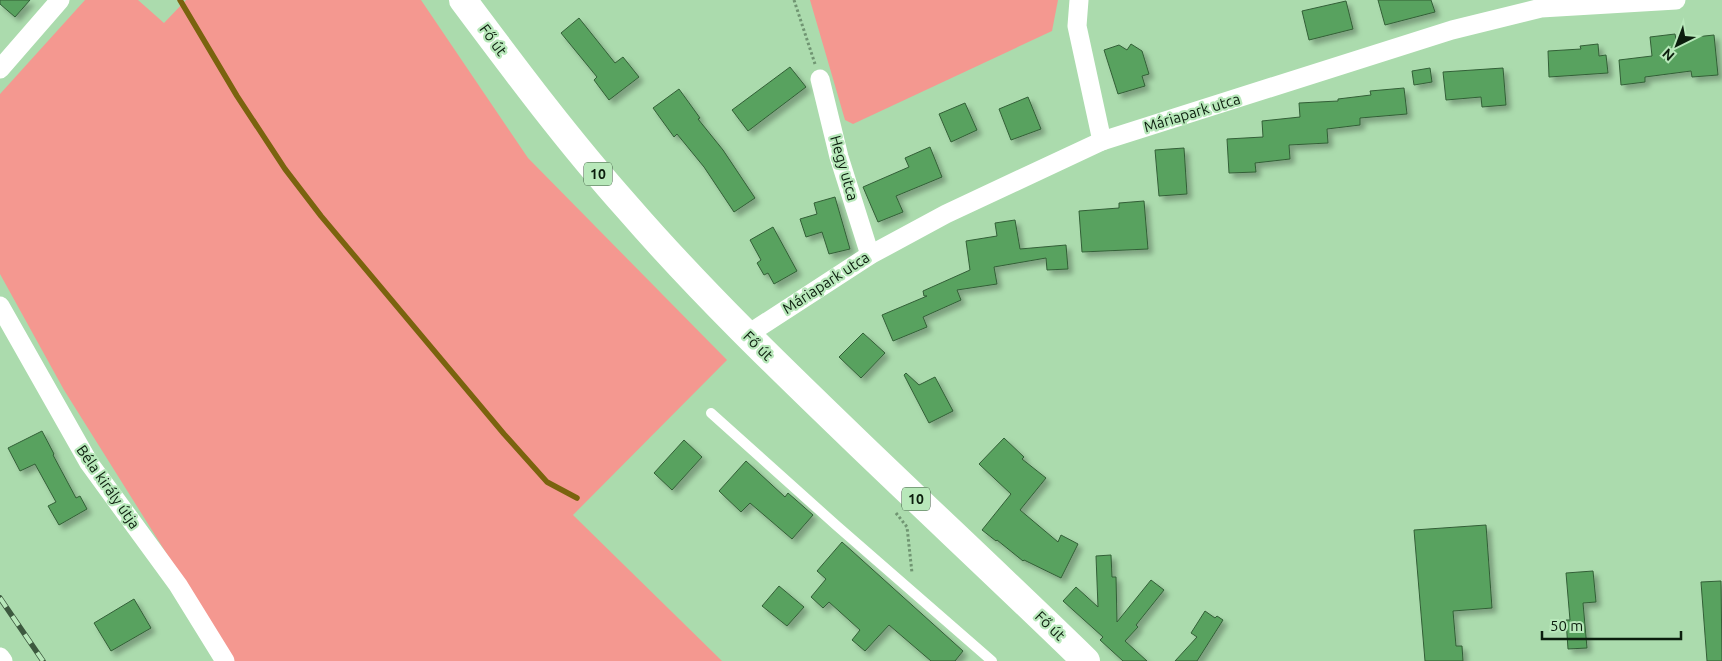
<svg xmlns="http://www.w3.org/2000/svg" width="1722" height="661" viewBox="0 0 1722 661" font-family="Ubuntu,sans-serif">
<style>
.green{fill:#f49890}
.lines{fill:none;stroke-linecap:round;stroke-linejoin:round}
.stream{stroke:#7a630e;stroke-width:5.5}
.building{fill:#58a25e;stroke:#335f37;filter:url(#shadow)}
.path{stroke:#709572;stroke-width:3;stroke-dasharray:2.5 2.5;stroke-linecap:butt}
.service{stroke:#fff;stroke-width:10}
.minor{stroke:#fff;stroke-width:19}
.primary{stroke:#fff;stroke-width:28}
.rail-casing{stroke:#3d593f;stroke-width:5.5}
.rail{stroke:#b8e8ba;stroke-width:4;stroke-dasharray:11;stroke-linecap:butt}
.labels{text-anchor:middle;stroke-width:4.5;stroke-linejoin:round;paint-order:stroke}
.shield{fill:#b8e8ba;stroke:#3f5a41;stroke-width:1}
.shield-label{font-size:14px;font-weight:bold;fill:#0b1d0d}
.street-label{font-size:15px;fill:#0b1d0d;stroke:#b8e8ba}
</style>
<defs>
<filter id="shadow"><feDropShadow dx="4.5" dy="4.5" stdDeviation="2.5" flood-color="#0004"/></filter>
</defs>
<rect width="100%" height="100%" fill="#abdbad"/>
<g class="green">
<polygon points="85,0 138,0 164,23 186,0 421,0 528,158 727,360 573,515 722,661 234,661 64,390 0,274 0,94"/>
<polygon points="810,0 1058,0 1052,31 853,124 845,120"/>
</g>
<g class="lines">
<polyline class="stream" points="180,0 237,96 285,169 321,216 504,434 547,482 577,498"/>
</g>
<g class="building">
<polygon points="0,0 30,0 15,17 0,4"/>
<polygon points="1378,0 1431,0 1435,12 1385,25"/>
<polygon points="1346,1 1353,29 1309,40 1302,11"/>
<polygon points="579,18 615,63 623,57 639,77 609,100 594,80 597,77 561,33"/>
<polygon points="1675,34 1676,39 1714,35 1718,75 1692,77 1691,71 1645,77 1645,82 1621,85 1619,60 1652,56 1650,37"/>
<polygon points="1131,44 1142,51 1149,74 1142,76 1145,86 1118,94 1104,50 1119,45 1127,50"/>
<polygon points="1598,44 1599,56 1606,55 1608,73 1549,77 1548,51 1581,49 1580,46"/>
<polygon points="790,67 806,87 748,131 732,110"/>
<polygon points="1430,68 1432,82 1414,85 1412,71"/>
<polygon points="1503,68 1506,105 1482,107 1481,97 1446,100 1443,72"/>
<polygon points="1404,88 1407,114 1360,118 1360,125 1327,129 1328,143 1289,145 1290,159 1255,163 1256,172 1229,173 1227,139 1263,137 1262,121 1300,117 1299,103 1338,101 1338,99 1371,95 1370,91"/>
<polygon points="679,89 700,118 698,119 723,150 755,198 734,212 704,167 677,134 674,137 653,108"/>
<polygon points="1028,97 1041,129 1011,140 999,109"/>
<polygon points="965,103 977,130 951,142 939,114"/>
<polygon points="930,147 942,177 896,196 903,212 878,222 863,187 909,167 905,158"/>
<polygon points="1184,148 1187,194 1159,196 1155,150"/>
<polygon points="835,197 850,249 829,254 822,232 806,237 800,219 817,214 814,203"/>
<polygon points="1144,201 1148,249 1082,252 1079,211 1119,208 1119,203"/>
<polygon points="1015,220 1020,249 1066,245 1068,269 1047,270 1046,258 994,267 997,284 957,290 961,300 923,317 927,327 893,341 882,315 927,296 924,296 923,291 970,270 966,241 997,236 995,223"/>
<polygon points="773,227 797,271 774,284 768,273 764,275 757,263 761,260 750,240"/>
<polygon points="863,333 885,353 861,378 839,357"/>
<polygon points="906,373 919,385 935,377 953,411 929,423 904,375"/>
<polygon points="42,431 54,454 53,455 76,498 80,496 87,509 59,525 48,506 56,502 35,464 20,471 8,448"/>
<polygon points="1004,438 1024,457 1022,459 1046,478 1020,510 1058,542 1061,535 1078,544 1061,578 1024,560 1023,561 997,540 996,541 982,530 1011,494 979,464"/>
<polygon points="684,440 702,457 672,490 654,473"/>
<polygon points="746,461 785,497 788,493 813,515 792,539 750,503 741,512 719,491"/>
<polygon points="1486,525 1492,608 1453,611 1456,646 1462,646 1463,661 1425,661 1414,530"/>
<polygon points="842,542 963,651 955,661 931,661 889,625 865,651 852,640 860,630 829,602 823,608 811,597 826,579 817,571"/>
<polygon points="1111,555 1112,577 1116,577 1117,622 1151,580 1164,590 1136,625 1138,627 1125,641 1147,661 1123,661 1100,640 1103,637 1063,601 1076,587 1098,607 1096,556"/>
<polygon points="1593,571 1596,602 1583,603 1587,648 1568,649 1566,620 1570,620 1566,573"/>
<polygon points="1721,581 1722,661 1707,661 1701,582"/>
<polygon points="779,586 804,607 787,626 762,606"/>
<polygon points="134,599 151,628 111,651 94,623"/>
<polygon points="1205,611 1215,618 1217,616 1223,620 1197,661 1175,661 1197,637 1191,633"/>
</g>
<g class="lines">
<g class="path">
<polyline points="794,0 815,64"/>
<polyline points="896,513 907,527 912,573"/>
</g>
<polyline class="service" points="711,413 837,526 992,661"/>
<g class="minor">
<polyline points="1079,0 1077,26 1102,141"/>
<polyline points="0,69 60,0"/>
<polyline points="820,79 839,157 870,255"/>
<polyline points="0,306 89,463 178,585 225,661"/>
<polyline points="747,335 870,255 946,214 1102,141 1452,30 1541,8 1676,0"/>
<polyline points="0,657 3,661"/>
</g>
<path class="primary" d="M463 0C516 71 569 142 628 208 701 292 781 369 861 446 936 518 1012 589 1086 661"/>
<g class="rail-casing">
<polyline id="rail" points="0,598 43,661"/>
</g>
<use href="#rail" class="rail"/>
</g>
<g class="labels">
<g class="shield">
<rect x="584" y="162.5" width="28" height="23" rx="4"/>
<rect x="902" y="487.5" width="28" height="23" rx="4"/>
</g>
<g class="shield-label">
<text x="598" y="179">10</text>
<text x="916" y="504">10</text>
</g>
<g class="street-label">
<text transform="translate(493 40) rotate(54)" y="5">Fő út</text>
<text transform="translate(1192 113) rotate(-17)" y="5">Máriapark utca</text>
<text transform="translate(844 168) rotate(74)" y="5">Hegy utca</text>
<text transform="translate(826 283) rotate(-33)" y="5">Máriapark utca</text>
<text transform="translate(758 346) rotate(45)" y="5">Fő út</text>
<text transform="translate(108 487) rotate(55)" y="5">Béla király útja</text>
<text transform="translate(1050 626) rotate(44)" y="5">Fő út</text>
</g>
</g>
<g transform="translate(1677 45) rotate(222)" stroke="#b8e8ba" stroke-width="4" paint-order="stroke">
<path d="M0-4L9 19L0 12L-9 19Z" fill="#0b1d0d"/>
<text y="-8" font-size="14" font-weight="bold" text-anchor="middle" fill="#0b1d0d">N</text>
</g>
<path d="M1542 631v8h139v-8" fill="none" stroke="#0b1d0d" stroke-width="2.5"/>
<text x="1550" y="631" font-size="15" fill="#0b1d0d" stroke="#b8e8ba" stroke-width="4" paint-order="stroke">50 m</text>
</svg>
